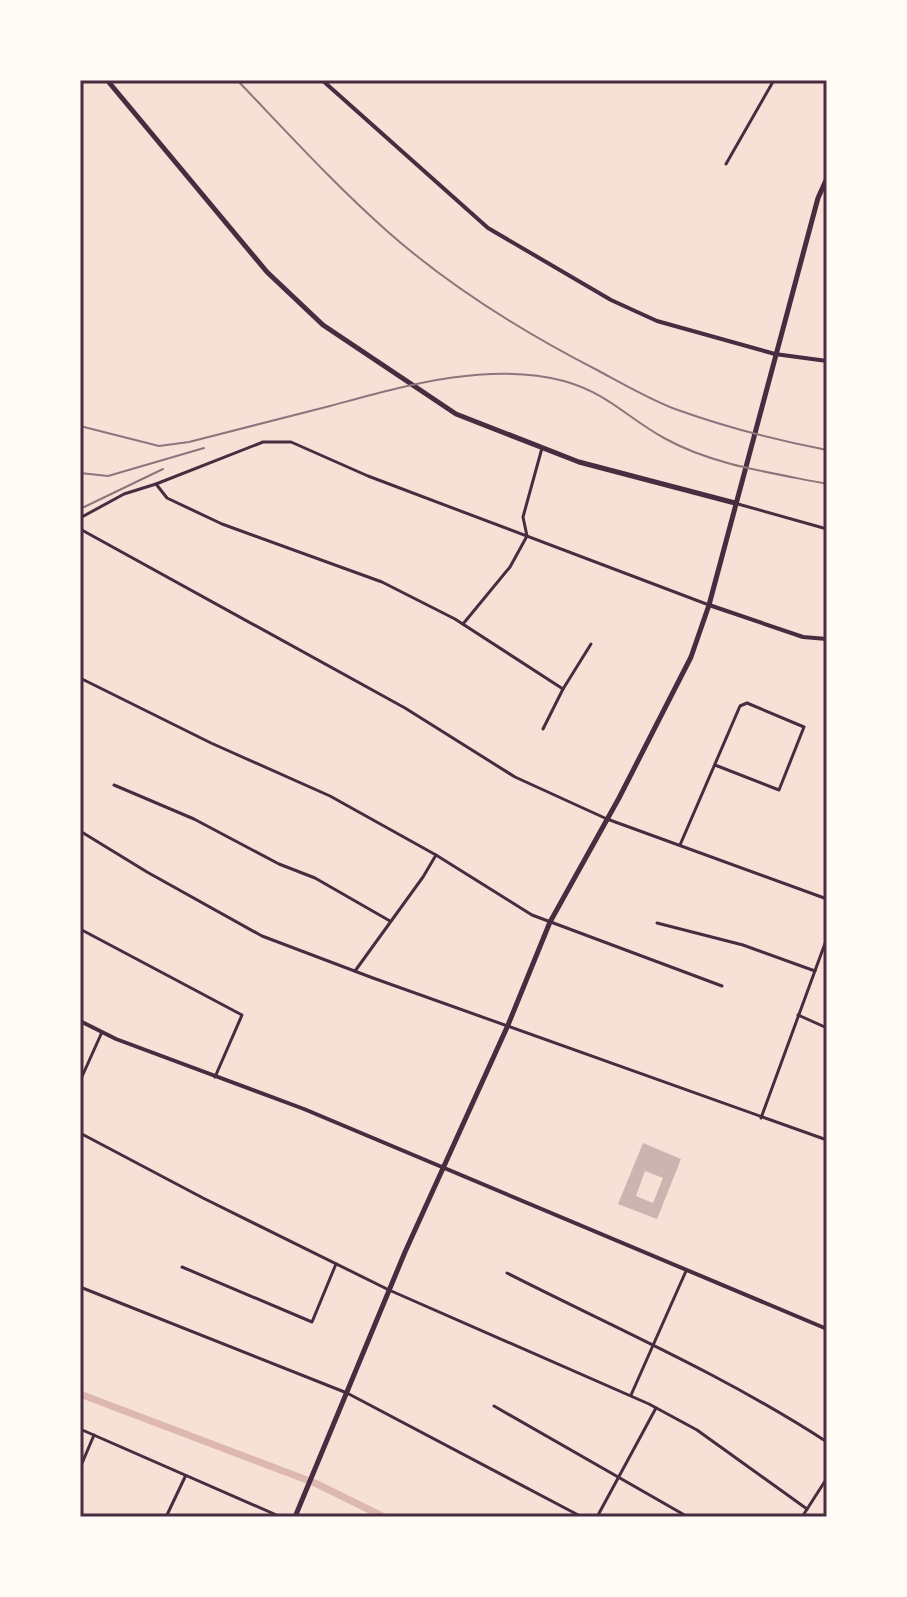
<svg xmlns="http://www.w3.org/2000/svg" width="907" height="1597" viewBox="0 0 907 1597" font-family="'Noto Serif',serif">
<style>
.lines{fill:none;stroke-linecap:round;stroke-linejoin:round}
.canal{stroke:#dcb8b0;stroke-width:7}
.building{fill:#ccb4b1;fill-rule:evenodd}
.minor{stroke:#4a2c40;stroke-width:3}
.tertiary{stroke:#4a2c40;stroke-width:4}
.secondary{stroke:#4a2c40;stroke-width:5}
.rail{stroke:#8f747c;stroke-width:2}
.neatline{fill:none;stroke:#4a2c40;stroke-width:3}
</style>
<rect width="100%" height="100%" fill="#f7e1d7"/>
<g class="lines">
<polyline class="canal" points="80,1394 315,1483 384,1517"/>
</g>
<path class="building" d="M643 1143 681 1159 657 1219 618 1204ZM645 1171 663 1178 653 1203 636 1196Z"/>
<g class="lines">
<g class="minor">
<polyline points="726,164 774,80"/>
<polyline points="738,504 827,529"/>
<polyline points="80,518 124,494 156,484"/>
<polyline points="80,529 405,708 515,777 607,819 827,899"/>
<polyline points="463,624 510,567 527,536 523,517 542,448"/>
<polyline points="80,678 211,743 330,796 436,855 532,915 722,986"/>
<polyline points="563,689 455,619 382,582 222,524 167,498 156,484 263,442 291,442 368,476 709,605"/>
<polyline points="543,729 563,689 591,644"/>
<polyline points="114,785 194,819 279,864 315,878 390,921"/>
<polyline points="80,831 147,872 262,936 373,978 827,1140"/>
<polyline points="680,845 740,706 747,703 804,727 779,790 715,765"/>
<polyline points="657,923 743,945 815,971"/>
<polyline points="80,929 242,1015 215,1077"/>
<polyline points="355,971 423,877 436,855"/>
<polyline points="798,1015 827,1028"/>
<polyline points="80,1081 102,1032"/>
<polyline points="761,1118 827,938"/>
<polyline points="80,1133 203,1198 389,1290 649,1404 697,1430 807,1509"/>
<polyline points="182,1267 312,1322 336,1264"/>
<path d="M507 1273C615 1328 724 1375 827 1442"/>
<polyline points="80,1287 347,1393 582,1517"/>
<polyline points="631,1395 686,1271"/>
<polyline points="494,1406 688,1517"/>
<polyline points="80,1429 281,1517"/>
<polyline points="80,1468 94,1435"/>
<polyline points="166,1517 185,1477"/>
<polyline points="597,1517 656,1408"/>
<polyline points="802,1517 827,1478"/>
</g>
<g class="tertiary">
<polyline points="322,80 488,228 611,300 657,321 775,354 827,361"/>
<polyline points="709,605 803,637 827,639"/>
<polyline points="80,1021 116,1039 304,1109 827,1329"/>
</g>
<g class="secondary">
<polyline points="107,80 267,272 323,325 456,414 579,462 735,503"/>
<polyline points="295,1517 405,1252 508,1025 550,922 619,798 691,657 709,605 818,198 827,178"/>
</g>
<g class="rail">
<path d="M237 80C286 131 334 184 387 231 450 287 523 332 599 371 623 384 649 399 675 409 725 427 775 440 827 450"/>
<path d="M80 426 159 446 189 442C236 430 283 418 330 406 404 386 487 361 564 381 609 394 626 417 664 438 712 465 773 473 827 484"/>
<polyline points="80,473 108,476 204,448"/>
<polyline points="80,509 163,469"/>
</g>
</g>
<rect width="907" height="1597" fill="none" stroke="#fffaf5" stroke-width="164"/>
<rect x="82" y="82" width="743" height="1433" class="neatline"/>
</svg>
